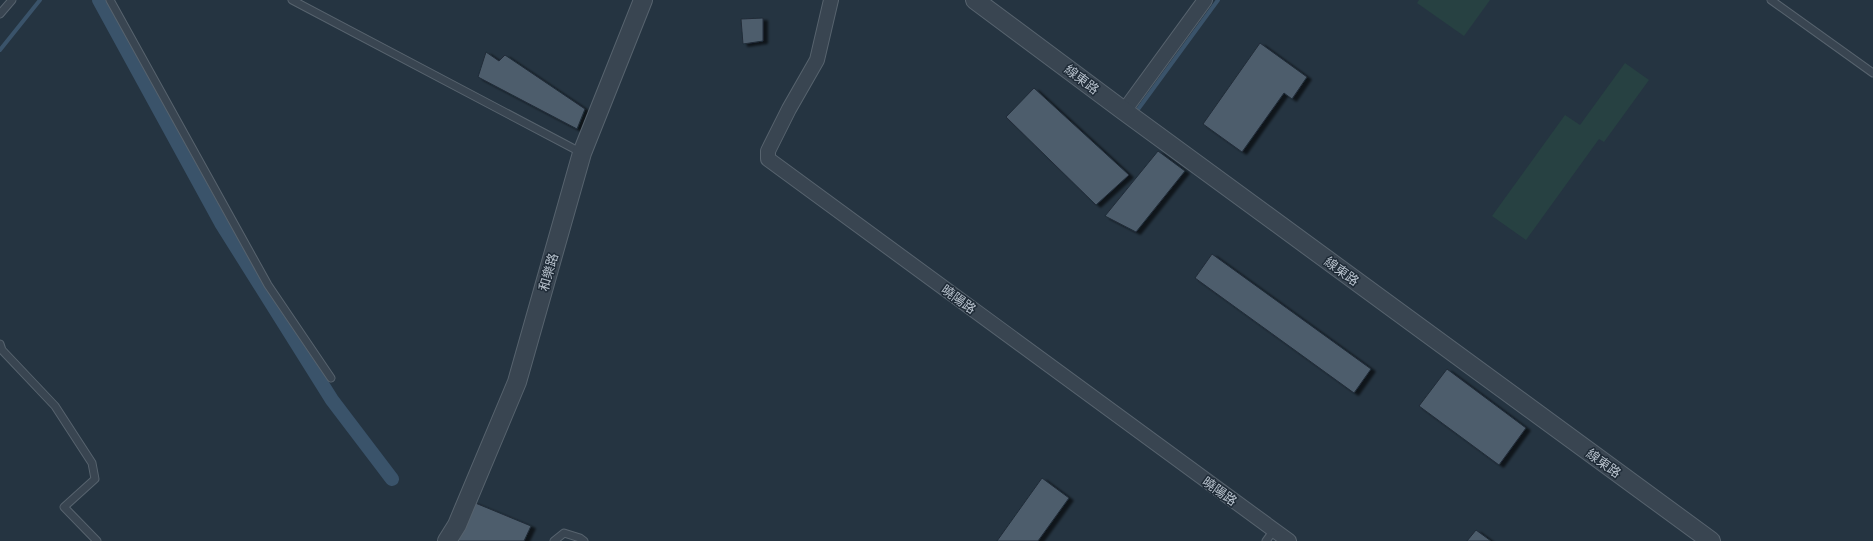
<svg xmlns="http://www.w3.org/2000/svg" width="1873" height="541" viewBox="0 0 1873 541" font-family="'Fira Sans Condensed','Noto Sans TC',sans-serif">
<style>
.green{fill:#274142}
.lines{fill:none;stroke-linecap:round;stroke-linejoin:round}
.stream{stroke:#3a536a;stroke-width:4}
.canal{stroke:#3a536a;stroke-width:14}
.building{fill:#4e5d6c;stroke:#202c38;filter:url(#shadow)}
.service-casing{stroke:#57636e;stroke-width:9}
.minor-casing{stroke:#57636e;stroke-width:16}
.tertiary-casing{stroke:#57636e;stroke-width:20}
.service{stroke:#394551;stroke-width:7}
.minor{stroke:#394551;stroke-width:14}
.tertiary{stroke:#394551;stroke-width:18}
.labels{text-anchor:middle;stroke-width:3;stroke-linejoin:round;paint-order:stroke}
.street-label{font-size:13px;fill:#b6c0cb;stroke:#1e2a36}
</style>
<defs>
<filter id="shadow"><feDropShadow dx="4.5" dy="2.5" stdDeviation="1" flood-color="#0009"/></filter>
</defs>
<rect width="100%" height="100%" fill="#253441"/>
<g class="green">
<polygon points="1419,0 1490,0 1464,36 1417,3"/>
<polygon points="1625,63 1649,80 1604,142 1599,139 1526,240 1492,216 1565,115 1580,125"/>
</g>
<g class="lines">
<g class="stream">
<polyline points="0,50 40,0"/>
<polyline points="1139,108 1218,0"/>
</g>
<polyline class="canal" points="99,0 221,223 332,400 392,479"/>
</g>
<g class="building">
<polygon points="763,18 763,41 743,44 741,19"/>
<polygon points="1260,43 1307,77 1292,99 1284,93 1242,152 1203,124"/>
<polygon points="486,52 499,61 505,55 585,109 577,129 478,77"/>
<polygon points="1034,88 1129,175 1096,205 1006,117"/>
<polygon points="1158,151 1185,171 1136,232 1105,216"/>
<polygon points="1212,254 1371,369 1354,393 1195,278"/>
<polygon points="1447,369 1526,428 1499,465 1419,406"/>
<polygon points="1042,478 1069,498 1038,541 997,541"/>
<polygon points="473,502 531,526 524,541 457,541"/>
<polygon points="1476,530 1491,541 1467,541"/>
</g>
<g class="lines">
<g class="service-casing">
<g id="service">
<polyline points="110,0 268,285 331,378"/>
<polyline points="292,0 582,153"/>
<polyline points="1771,0 1873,73"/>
<polyline points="0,14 12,0"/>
<polyline points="0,344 2,350 55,406 92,463 95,479 64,507 97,541"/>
<polyline points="554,541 564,533 580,538 584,541"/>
<polyline points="1266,541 1274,530"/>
</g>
</g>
<g class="minor-casing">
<g id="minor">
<polyline points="831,0 817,60 789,109 768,151 768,159 1289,541"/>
<polyline points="1124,111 1205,0"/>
</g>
</g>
<g class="tertiary-casing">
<g id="tertiary">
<polyline points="975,0 1124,111 1711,541"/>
<polyline points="447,541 457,525 517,382 582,153 643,0"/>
</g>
</g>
<use href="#service" class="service"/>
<use href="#minor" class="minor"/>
<use href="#tertiary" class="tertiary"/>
</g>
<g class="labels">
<g class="street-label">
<text transform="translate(1082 79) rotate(37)" y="5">線東路</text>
<text transform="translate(1342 271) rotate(36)" y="5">線東路</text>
<text transform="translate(548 272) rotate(-74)" y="5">和樂路</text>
<text transform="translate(959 299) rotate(36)" y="5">曉陽路</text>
<text transform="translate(1604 463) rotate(36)" y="5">線東路</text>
<text transform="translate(1220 491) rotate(36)" y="5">曉陽路</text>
</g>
</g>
</svg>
